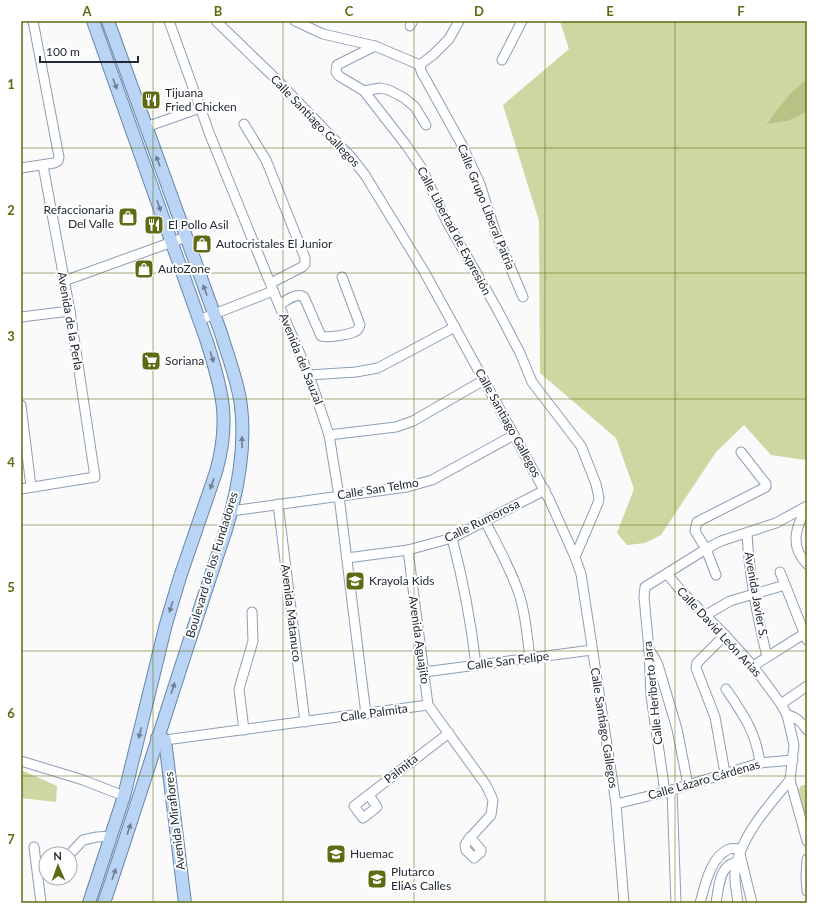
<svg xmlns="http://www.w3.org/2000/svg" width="828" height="924" viewBox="0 0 828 924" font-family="Lato,sans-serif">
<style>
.green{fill:#ccd7a1}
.forest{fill:#b7c384}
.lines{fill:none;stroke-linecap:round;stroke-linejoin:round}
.minor-casing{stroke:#8c9fb7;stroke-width:11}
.major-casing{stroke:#6686ac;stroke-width:14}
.minor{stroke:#fff;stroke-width:9}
.major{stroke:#b9d4f4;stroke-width:12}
.oneway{fill:#6e7f94}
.grid{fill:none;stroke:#5f6b12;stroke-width:1;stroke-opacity:0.55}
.labels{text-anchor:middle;stroke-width:4;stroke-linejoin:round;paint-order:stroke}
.poi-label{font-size:12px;fill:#222a34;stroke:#fff;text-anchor:start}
.street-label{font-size:12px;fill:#222a34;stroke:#fff}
.neatline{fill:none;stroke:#5f6b12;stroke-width:1.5}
.grid-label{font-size:13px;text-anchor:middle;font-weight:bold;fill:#5f6b12}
</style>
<rect width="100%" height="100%" fill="#fafafa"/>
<g class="green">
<polygon points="560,21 807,21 807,79 766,123 788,121 807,112 807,458 805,460 771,455 744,425 716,452 661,535 645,543 627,545 617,533 634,489 616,438 540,373 539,221 503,105 569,49"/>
<polygon points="21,770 57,786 56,802 21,798"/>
<polygon points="802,785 807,785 807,814 798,809 794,795"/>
</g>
<polygon class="forest" points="807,79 807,112 788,121 766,124 790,94"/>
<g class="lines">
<g class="minor-casing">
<g id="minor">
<polyline points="169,21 210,135 279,305 309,375 329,435 339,496 366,714"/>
<polyline points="216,21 276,79 351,157 365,175 425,273 549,499 575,557 581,574 616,804 624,903"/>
<polyline points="295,21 323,34 375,46 420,65"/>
<polyline points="410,26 413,21"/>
<polyline points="375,46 337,65 336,72 339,76 364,91 406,145 421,167 447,222 496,307 520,353 532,382 581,446 596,484 599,498 598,503 575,557"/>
<polyline points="502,60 522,21"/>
<polyline points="420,65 421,71 462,145 480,184 495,231 523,297"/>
<polyline points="420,65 434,54 449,39 459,21"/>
<polyline points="364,91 380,88 389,90 404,98 415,107 426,125"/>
<polyline points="244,124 266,160 305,258 305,264 302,267 271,283"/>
<polyline points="146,127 200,108"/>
<polyline points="21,168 54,163 58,161 59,157 33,21"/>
<polyline points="64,281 186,237"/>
<path d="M279 305C286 301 296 292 304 297L321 336C328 338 347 335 354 332 358 331 359 328 360 325L342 277"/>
<polyline points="21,317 70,311"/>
<polyline points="199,320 273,291"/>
<polyline points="309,375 356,372 378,368 455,327"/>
<polyline points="21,405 31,487"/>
<polyline points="329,435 396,427 413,421 484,380"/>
<polyline points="21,489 95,477 70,311 43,165"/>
<polyline points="278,504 305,722"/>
<path d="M807 507C796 526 789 546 807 564"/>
<polyline points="231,511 407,487 432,480 514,435"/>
<path d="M485 521C497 545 511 569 519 594 526 614 527 637 530 658"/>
<path d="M747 533C749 575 757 616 767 657"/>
<path d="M452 538C463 580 471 622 476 665"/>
<polyline points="408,550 428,705 486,785 493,800 491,815 468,840 465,845 466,850 474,858 481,852 481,850 470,837"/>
<polyline points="347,558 408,550 452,538 545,490"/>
<polyline points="780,572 807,640"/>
<polyline points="667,574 683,593 725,635 753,666 781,704 787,715 794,745 790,780 807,841"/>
<polyline points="716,575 706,549 695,531 697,522 766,487 766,484 741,452"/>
<polyline points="706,615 730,601 785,585"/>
<polyline points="725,635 697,663 696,668 715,717 725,773"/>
<polyline points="649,650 654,657 658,665 677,729 688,785"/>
<polyline points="753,666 807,632"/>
<polyline points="424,672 592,650"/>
<path d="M726 689C743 714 756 732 760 763"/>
<polyline points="781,704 807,686"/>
<path d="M787 715C797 717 802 723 807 730"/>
<polyline points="244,730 239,689 253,641 252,612"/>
<polyline points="165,740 428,705"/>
<polyline points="21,761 83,780 124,796"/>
<polyline points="672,790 676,903"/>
<polyline points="665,792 651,696 649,650 644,597 645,587 706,549 721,541 776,523 807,506"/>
<polyline points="369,795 377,807 363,818 354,806 449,733"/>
<polyline points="616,804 665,792 760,763 793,760"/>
<polyline points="34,847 41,903"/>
<polyline points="70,854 83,840 97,837 111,836"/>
<polyline points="740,854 752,903"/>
<polyline points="807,859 806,877 807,891"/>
<path d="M700 903C705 886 710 857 729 849 733 848 737 849 741 849"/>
<path d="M716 903C718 892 719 873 728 866 730 864 734 863 737 862"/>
<path d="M738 903C737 893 734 882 735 872 739 838 769 805 790 780"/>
</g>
</g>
<g class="major-casing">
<g id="major">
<polyline points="157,738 165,740 185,903"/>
<path d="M89 903 124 796 166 624 180 577 216 472C231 420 222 389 206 339L93 21"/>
<path d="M104 903C146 779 184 654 226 530 238 490 246 448 241 406 238 381 228 357 221 333L108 21"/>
</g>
</g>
<use href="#minor" class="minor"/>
<use href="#major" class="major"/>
</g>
<defs><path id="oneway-solid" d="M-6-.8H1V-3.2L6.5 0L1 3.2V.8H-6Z"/></defs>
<g class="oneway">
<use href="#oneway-solid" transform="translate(115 84) rotate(70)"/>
<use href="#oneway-solid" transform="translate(158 161) rotate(-110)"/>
<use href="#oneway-solid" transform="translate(159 206) rotate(71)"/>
<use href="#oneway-solid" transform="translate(205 290) rotate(-110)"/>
<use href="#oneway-solid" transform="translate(212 357) rotate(73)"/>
<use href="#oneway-solid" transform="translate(242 442) rotate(-90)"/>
<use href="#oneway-solid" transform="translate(212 484) rotate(110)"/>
<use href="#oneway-solid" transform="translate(171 607) rotate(107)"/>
<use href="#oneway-solid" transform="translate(173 688) rotate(-72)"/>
<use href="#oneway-solid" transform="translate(140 733) rotate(104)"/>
<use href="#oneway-solid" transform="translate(129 829) rotate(-72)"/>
<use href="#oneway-solid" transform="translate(114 874) rotate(-71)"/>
</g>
<path class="grid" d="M153 21V903M283 21V903M414 21V903M545 21V903M675 21V903M21 148H807M21 273H807M21 399H807M21 525H807M21 651H807M21 776H807"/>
<defs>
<g id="restaurant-square" transform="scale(1)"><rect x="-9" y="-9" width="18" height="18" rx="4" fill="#5f6b12" stroke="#fff"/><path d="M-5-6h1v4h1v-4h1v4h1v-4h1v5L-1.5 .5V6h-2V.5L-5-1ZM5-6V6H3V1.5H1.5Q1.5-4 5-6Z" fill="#fff"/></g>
<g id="shop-square" transform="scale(1)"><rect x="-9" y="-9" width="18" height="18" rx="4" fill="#5f6b12" stroke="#fff"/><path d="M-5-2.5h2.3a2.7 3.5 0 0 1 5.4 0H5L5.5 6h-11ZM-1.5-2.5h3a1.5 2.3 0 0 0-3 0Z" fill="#fff"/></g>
<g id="supermarket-square" transform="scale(1)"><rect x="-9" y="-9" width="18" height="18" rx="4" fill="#5f6b12" stroke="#fff"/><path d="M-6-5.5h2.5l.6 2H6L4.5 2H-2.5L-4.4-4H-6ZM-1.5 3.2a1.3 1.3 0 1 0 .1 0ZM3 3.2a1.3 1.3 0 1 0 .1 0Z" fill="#fff"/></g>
<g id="school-square" transform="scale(1)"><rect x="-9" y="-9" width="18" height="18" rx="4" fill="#5f6b12" stroke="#fff"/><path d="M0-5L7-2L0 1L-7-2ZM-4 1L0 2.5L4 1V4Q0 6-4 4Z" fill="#fff"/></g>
</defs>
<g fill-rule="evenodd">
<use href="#restaurant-square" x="151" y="100"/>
<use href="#shop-square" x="128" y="217"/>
<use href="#restaurant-square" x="154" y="225"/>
<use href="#shop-square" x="202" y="244"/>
<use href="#shop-square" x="144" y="269"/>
<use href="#supermarket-square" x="151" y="361"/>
<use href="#school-square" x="355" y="581"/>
<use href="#school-square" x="336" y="854"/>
<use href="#school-square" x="377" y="879"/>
</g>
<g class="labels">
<g class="poi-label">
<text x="165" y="97">Tijuana<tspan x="165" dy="14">Fried Chicken</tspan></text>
<text x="114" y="214" text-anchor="end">Refaccionaria<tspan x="114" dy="14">Del Valle</tspan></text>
<text x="168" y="229">El Pollo Asil</text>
<text x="216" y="248">Autocristales El Junior</text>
<text x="158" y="273">AutoZone</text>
<text x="165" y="365">Soriana</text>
<text x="369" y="585">Krayola Kids</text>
<text x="350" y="858">Huemac</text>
<text x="391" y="876">Plutarco<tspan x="391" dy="14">EliAs Calles</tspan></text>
</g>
<g class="street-label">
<text transform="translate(315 121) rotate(46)" y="4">Calle Santiago Gallegos</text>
<text transform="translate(486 207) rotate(68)" y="4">Calle Grupo Liberal Patria</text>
<text transform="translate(454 231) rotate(62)" y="4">Calle Libertad de Expresión</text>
<text transform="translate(70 321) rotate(80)" y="4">Avenida de la Perla</text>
<text transform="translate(301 359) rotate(68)" y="4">Avenida del Sauzal</text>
<text transform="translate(508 423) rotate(61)" y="4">Calle Santiago Gallegos</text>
<text transform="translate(378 489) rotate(-9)" y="4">Calle San Telmo</text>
<text transform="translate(482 521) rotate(-26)" y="4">Calle Rumorosa</text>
<text transform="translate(212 565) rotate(-73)" y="4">Boulevard de los Fundadores</text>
<text transform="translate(756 595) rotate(80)" y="4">Avenida Javier S.</text>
<text transform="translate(291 613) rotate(83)" y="4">Avenida Matanuco</text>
<text transform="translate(719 632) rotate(47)" y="4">Calle David León Arias</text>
<text transform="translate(419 640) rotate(82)" y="4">Avenida Aguajito</text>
<text transform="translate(508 661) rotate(-7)" y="4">Calle San Felipe</text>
<text transform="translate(653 693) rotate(-96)" y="4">Calle Heriberto Jara</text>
<text transform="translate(374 713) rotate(-8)" y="4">Calle Palmita</text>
<text transform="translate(604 728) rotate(81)" y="4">Calle Santiago Gallegos</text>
<text transform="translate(401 769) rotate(-38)" y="4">Palmita</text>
<text transform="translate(704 780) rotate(-16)" y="4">Calle Lázaro Cárdenas</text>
<text transform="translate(175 821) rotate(-97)" y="4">Avenida Miraflores</text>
</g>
</g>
<rect width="828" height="924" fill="none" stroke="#ffffff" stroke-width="44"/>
<g transform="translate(58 866) rotate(358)"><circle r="19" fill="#ffffff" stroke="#a7aaae"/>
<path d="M0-3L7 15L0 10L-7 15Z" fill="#5f6b12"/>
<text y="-6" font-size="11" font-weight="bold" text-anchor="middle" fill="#222a34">N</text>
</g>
<path d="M40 56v6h98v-6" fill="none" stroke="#222a34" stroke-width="2"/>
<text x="46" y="56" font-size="12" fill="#222a34" stroke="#ffffff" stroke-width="3" paint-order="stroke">100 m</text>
<rect x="22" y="22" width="784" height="880" class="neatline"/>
<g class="grid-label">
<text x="87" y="16">A</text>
<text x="218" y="16">B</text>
<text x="349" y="16">C</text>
<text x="479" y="16">D</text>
<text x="610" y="16">E</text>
<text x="741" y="16">F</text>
<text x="11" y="89">1</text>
<text x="11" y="215">2</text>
<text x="11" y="341">3</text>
<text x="11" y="467">4</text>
<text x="11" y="592">5</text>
<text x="11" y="718">6</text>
<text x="11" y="844">7</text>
</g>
</svg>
